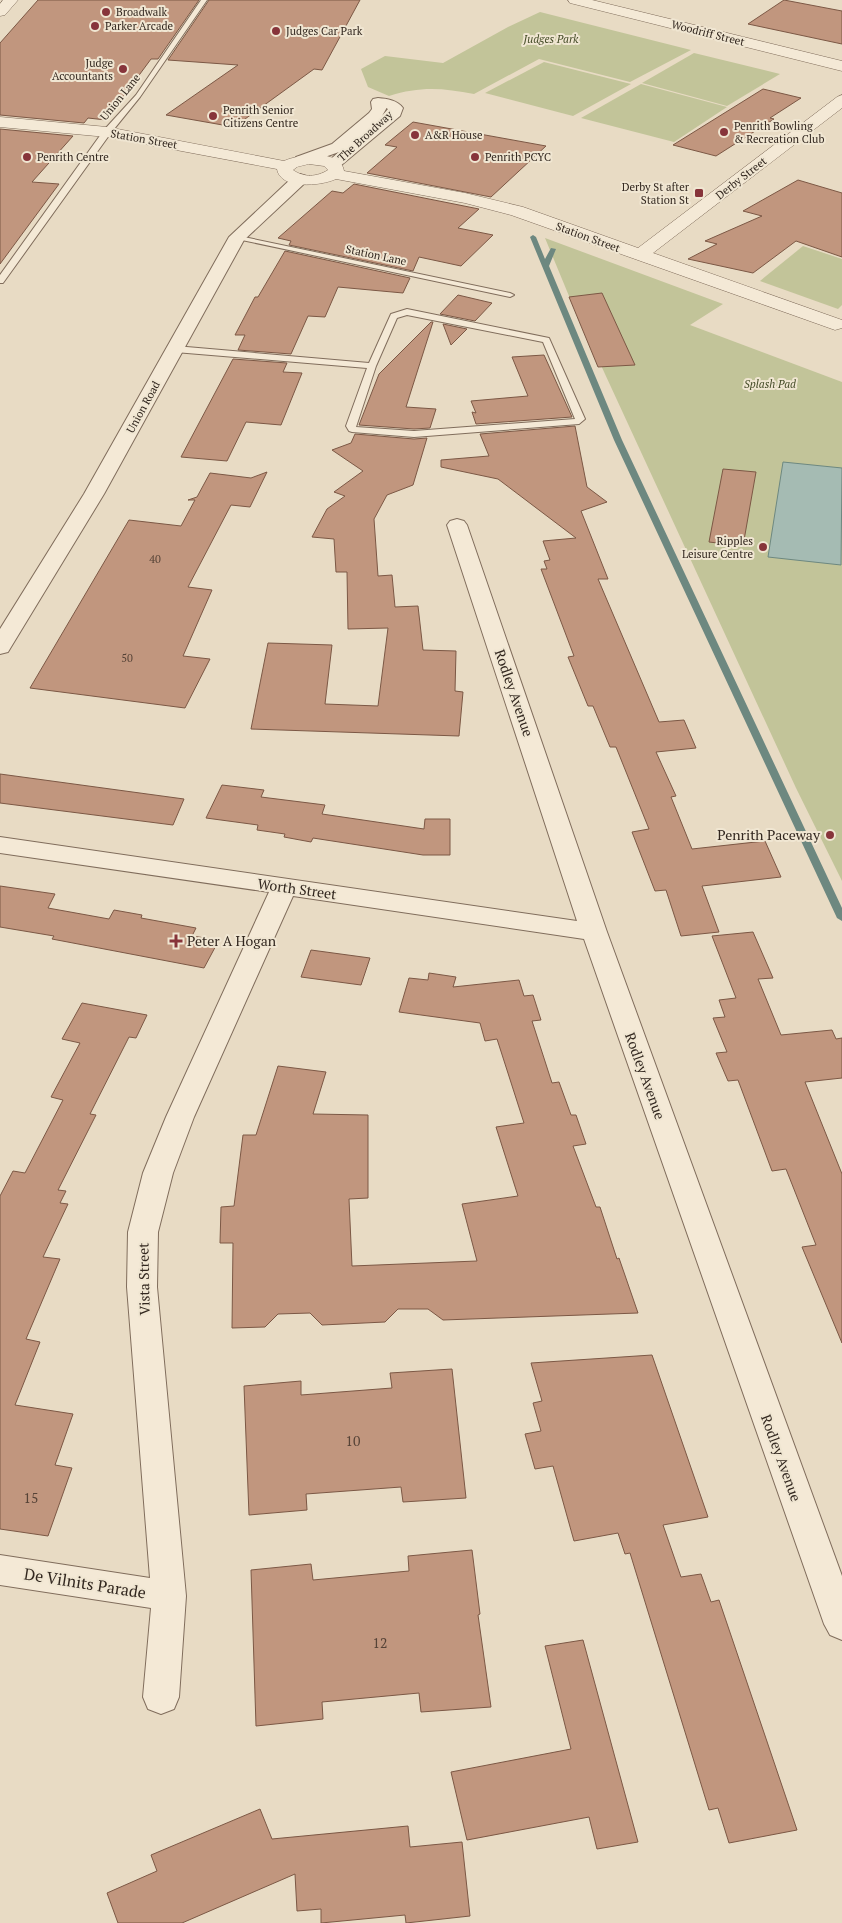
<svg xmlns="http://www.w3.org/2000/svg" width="842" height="1923" viewBox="0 0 842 1923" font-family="'PT Serif',serif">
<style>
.green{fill:#c2c499}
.water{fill:#a5bbb3;stroke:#6d8880}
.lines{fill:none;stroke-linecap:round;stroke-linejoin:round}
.stream{fill:#6d8880;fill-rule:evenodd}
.building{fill:#c1967e;stroke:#7c5845}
.service-casing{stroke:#806d5c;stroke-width:2}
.minor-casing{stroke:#806d5c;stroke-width:2}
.tertiary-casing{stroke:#806d5c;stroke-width:1}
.service{fill:#f4e9d6;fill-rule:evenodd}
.minor{fill:#f4e9d6;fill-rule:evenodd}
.tertiary{fill:#f4e9d6;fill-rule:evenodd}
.poi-dot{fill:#87343a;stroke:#f0e6d2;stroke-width:2}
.labels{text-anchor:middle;stroke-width:4;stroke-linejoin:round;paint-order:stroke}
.far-poi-label{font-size:11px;fill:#32271f;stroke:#f0e6d2;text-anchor:start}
.far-street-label{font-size:11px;fill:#32271f;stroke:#f0e6d2}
.far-park-label{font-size:11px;font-style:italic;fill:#454c28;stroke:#f0e6d2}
.number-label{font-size:11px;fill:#564337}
.street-label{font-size:14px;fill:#32271f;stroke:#f0e6d2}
.poi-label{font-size:14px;fill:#32271f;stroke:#f0e6d2;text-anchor:end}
.near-number-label{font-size:14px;fill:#564337}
.near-street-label{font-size:16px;fill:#32271f;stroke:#f0e6d2}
</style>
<rect width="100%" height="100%" fill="#e8dbc4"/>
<g class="green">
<path d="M540 12 691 50 630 82 539 59 474 94C443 88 420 86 389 96L368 87 361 69 385 56 443 63 508 27Z"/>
<polygon points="694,53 780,74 727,106 642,83"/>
<polygon points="544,62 631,84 573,116 485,93"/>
<polygon points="641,84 727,107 674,142 581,118"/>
<polygon points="545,238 723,304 690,325 842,382 842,881 796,788 569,296"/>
<polygon points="803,246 842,259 842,305 838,309 760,281"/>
</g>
<polygon class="water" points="783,462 842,468 841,565 768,557"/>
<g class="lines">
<polygon class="stream" points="533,235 536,237 545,259 551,248 556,249 549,266 622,440 842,908 842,921 837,918 614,440 530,237"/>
</g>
<g class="building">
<polygon points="38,0 199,0 158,59 151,59 106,120 88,118 84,123 0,115 0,43"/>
<polygon points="209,0 360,0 322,70 314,69 234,127 166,115 238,65 168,60"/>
<polygon points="784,0 842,11 842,44 748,24"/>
<polygon points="763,89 801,98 770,118 774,119 716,156 673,145"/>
<polygon points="413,122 546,146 491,197 367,173 397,147 385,145"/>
<polygon points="0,129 73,136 32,182 59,184 0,264"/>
<polygon points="798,180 842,193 842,257 796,241 753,273 688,259 717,244 705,241 762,216 743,211"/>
<polygon points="354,184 479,209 458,228 493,235 461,266 419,257 413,271 289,245 291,241 278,238 332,191 343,193"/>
<polygon points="285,251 410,278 403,293 338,287 325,317 308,316 291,354 238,350 245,335 235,335 255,297 258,297"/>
<polygon points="602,293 635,365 598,367 569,297"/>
<polygon points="458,295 492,303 475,321 440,314"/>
<polygon points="431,322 433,322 406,407 436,409 430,428 414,429 359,425 379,374"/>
<polygon points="443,324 467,329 451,345"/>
<polygon points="544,355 572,417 476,424 472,412 476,413 471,401 528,396 512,357"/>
<polygon points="233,359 287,363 283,372 302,373 281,425 246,422 227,461 181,457"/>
<polygon points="575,426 587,487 607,502 581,511 608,579 598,579 659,722 684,720 696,748 656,752 676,796 671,797 692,849 765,841 781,877 702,886 719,932 681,936 666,890 655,891 632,832 649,829 616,747 610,747 593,706 588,706 568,657 574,656 541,569 547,569 544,561 550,560 543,541 576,538 498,479 441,467 441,460 489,456 480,434"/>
<polygon points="355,434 414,439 427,438 413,485 387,495 374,519 378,576 392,575 395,607 418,606 423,650 456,651 455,691 463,692 459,736 251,729 268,643 332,645 325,704 378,706 388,628 348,629 347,572 336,572 334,539 312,537 327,509 345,496 334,492 363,471 332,450 351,443"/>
<polygon points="723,469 756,472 743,546 709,542"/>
<polygon points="267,472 250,507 231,505 188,587 212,590 183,656 210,659 185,708 30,688 129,520 181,526 195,500 188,500 197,497 210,473 251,478"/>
<polygon points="0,774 184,799 173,825 0,803"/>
<polygon points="222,785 264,790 261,797 325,805 322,814 424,829 425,819 450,819 450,855 423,855 313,838 311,842 284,837 285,834 257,830 258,825 206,818"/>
<polygon points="0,886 55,894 48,908 109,919 114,910 142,915 141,918 196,928 192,936 219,940 204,968 52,939 54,936 0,927"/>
<polygon points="753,932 773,978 758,979 781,1035 832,1030 836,1039 842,1038 842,1078 805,1082 842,1174 842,1343 802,1247 816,1245 786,1169 772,1171 738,1080 728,1081 716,1053 727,1052 713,1018 725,1017 719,1000 736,998 712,936"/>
<polygon points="311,950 370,958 361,985 301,977"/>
<polygon points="429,973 456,977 453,987 519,980 524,996 533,995 541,1020 532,1021 552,1083 559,1082 571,1115 576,1115 586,1144 573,1146 596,1207 600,1207 617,1259 619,1258 638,1313 443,1320 428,1309 398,1309 385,1322 322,1325 310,1313 278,1314 265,1327 232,1328 233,1243 220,1243 221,1207 234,1206 243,1135 256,1135 278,1066 326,1072 313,1114 368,1115 368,1198 349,1199 352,1266 477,1261 462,1204 518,1196 496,1127 524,1123 497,1039 485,1041 480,1023 399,1012 409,978 428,980"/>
<polygon points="82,1003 147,1015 136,1038 129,1037 90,1114 96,1115 58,1190 66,1191 60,1203 68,1204 43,1257 60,1259 26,1339 40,1342 15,1405 73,1414 55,1465 72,1468 48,1536 0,1529 0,1196 13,1171 25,1173 63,1100 51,1097 80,1043 62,1039"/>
<polygon points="652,1355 708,1517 663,1525 681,1577 701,1574 711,1602 719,1600 797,1830 729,1843 718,1808 709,1810 630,1553 625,1554 618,1533 574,1541 553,1466 535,1469 525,1434 541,1431 533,1403 542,1401 531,1363"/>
<polygon points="452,1369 466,1498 403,1502 401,1487 306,1494 307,1510 249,1515 244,1386 301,1381 301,1395 392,1388 390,1373"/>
<polygon points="472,1550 480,1614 478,1615 491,1707 421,1712 419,1693 322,1702 323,1719 256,1726 251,1570 311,1564 313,1580 409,1571 408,1556"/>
<polygon points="583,1640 638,1842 597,1849 589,1817 467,1840 451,1772 571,1749 545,1646"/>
<polygon points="260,1809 272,1839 408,1826 410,1847 462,1842 470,1916 406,1923 405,1915 321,1923 321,1909 297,1911 295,1874 182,1923 118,1923 107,1893 157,1871 151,1855"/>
</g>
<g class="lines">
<g class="service-casing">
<g id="service">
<polygon points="201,0 207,0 140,97 110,134 3,283 0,283 0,275 104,130 136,95"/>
<polygon points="234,235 510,293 514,295 510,297 237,239 233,237"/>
<path d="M407 309 549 338 585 419 579 424 414 437 352 432 349 431 346 426 367 368 175 352 171 349 175 346 369 363 391 314ZM407 315 543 342 575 419 414 431 356 427 376 366 397 318Z"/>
</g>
</g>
<g class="minor-casing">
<g id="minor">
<path d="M378 98C388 99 397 100 403 108L400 116 339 167H327L325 164 339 152 308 163H296L294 160 296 157 332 144 369 113 372 109 371 102 373 99ZM386 108 388 109 382 116 386 109Z"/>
<polygon points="300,174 306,176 308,179 306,182 244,240 104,494 11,647 8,652 0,654 0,629 84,494 229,237 294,176"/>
<polygon points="457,519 464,521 467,525 607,932 842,1576 842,1640 830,1635 824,1624 584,939 293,896 194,1117 173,1173 158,1232 157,1287 186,1596 179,1697 174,1709 161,1714 148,1709 143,1697 151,1608 0,1585 0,1555 150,1578 127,1287 128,1232 143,1173 166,1117 269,892 0,853 0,837 577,921 447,525 450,521"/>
</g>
</g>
<g class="tertiary-casing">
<g id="tertiary">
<polygon points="3,0 18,0 5,15 0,16 0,4"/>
<polygon points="568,0 592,0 842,61 842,71 570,3"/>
<path d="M842 95V108L653 253 842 320V328L835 330 511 215 465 203 336 179C321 186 280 190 277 169L107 137 0 127V117L107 127 284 161C299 154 341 149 344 171L465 193 523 207 638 248 837 97ZM309 164 324 166 328 170C317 177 304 178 293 170L297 167Z"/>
</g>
</g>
<use href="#service" class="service"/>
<use href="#minor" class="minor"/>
<use href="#tertiary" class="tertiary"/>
</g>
<g class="poi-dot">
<circle cx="106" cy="12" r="5"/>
<circle cx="95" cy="26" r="5"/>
<circle cx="276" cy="31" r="5"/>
<circle cx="123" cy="69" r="5"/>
<circle cx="213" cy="116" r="5"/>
<circle cx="724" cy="132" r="5"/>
<circle cx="415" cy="135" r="5"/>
<circle cx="27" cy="157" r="5"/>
<circle cx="475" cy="157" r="5"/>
<rect x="694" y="188" width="10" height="10" rx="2.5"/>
<circle cx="763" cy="547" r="5"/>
<circle cx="830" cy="835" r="5"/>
<path d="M173.5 933.5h5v5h5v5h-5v5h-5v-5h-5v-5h5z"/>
</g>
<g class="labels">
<g class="far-poi-label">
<text x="116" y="16">Broadwalk</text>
<text x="105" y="30">Parker Arcade</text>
<text x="286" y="35">Judges Car Park</text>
<text x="113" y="67" text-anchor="end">Judge<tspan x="113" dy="13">Accountants</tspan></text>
<text x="223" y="114">Penrith Senior<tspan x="223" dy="13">Citizens Centre</tspan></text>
<text x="734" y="130">Penrith Bowling<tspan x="734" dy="13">&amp; Recreation Club</tspan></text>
<text x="425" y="139">A&amp;R House</text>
<text x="37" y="161">Penrith Centre</text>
<text x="485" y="161">Penrith PCYC</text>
<text x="689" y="191" text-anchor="end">Derby St after<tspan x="689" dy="13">Station St</tspan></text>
<text x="753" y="545" text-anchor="end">Ripples<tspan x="753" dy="13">Leisure Centre</tspan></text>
</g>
<g class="far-street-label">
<text transform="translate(708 33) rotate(14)" y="4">Woodriff Street</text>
<text transform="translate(120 97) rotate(-51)" y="4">Union Lane</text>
<text transform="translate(365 136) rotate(-42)" y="4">The Broadway</text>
<text transform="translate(144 139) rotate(10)" y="4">Station Street</text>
<text transform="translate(741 178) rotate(-38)" y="4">Derby Street</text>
<text transform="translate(588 237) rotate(20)" y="4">Station Street</text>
<text transform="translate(376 255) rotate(12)" y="4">Station Lane</text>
<text transform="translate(143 407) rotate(-61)" y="4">Union Road</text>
</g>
<g class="far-park-label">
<text x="551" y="43">Judges Park</text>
<text x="770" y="388">Splash Pad</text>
</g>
<g class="number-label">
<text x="155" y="563">40</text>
<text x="127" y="662">50</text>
</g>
<g class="street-label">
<text transform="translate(514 693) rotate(71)" y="5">Rodley Avenue</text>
<text transform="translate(297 889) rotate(8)" y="5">Worth Street</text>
<text transform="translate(645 1076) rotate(70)" y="5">Rodley Avenue</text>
<text transform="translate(144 1279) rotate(-91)" y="5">Vista Street</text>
<text transform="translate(781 1458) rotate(70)" y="5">Rodley Avenue</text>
</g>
<g class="poi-label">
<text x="820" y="840">Penrith Paceway</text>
<text x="187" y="946" text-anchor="start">Peter A Hogan</text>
</g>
<g class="near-number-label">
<text x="353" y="1446">10</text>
<text x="31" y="1503">15</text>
<text x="380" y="1648">12</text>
</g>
<g class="near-street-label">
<text transform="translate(85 1583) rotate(9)" y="6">De Vilnits Parade</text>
</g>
</g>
</svg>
